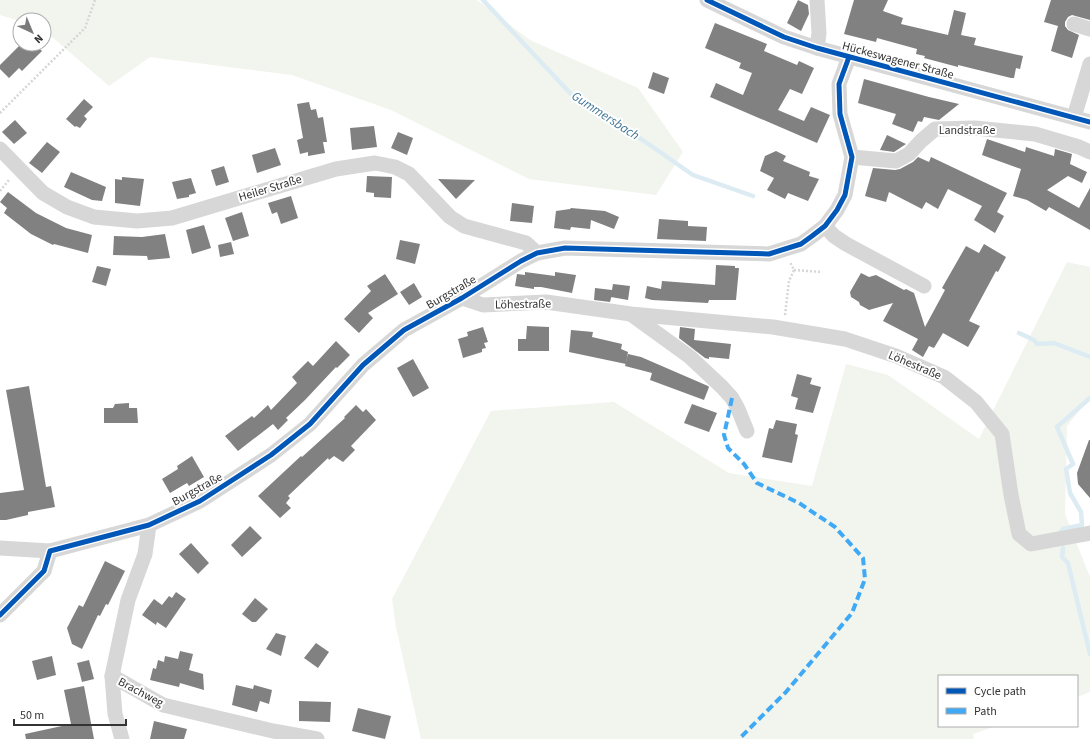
<svg xmlns="http://www.w3.org/2000/svg" width="1090" height="739" viewBox="0 0 1090 739" font-family="'Source Sans 3',sans-serif">
<style>
.green{fill:#f1f5ed}
.lines{fill:none;stroke-linecap:round;stroke-linejoin:round}
.stream{stroke:#ddebf3;stroke-width:4.5}
.building{fill:#818181}
.path{stroke:#d6d6d6;stroke-width:2.5;stroke-dasharray:2 2;stroke-linecap:butt}
.minor{stroke:#d7d7d7;stroke-width:15}
.quiet{stroke:#3fa9f5;stroke-width:4;stroke-dasharray:8 4;stroke-linecap:butt}
.cycleway-casing{stroke:#fff;stroke-width:8}
.cycleway{stroke:#0057b8;stroke-width:5}
.labels{text-anchor:middle;stroke-width:4;stroke-linejoin:round;paint-order:stroke}
.street-label{font-size:12px;fill:#333;stroke:#fff}
.water-label{font-size:13px;font-style:italic;fill:#3f7597;stroke:#fff}
</style>
<rect width="100%" height="100%" fill="#fff"/>
<g class="green">
<polygon points="0,0 477,0 530,40 638,88 683,152 656,195 529,179 391,110 292,75 150,57 109,86 44,30 44,20 20,21 0,15"/>
<polygon points="1067,262 1090,267 1090,397 1067,426 1065,514 1090,577 1090,692 1077,697 1077,676 939,676 939,726 996,726 973,734 974,739 421,739 396,627 392,599 491,411 614,402 729,473 812,486 846,364 888,375 979,439"/>
</g>
<g class="lines">
<g class="stream">
<polyline points="483,0 570,93 608,116 693,175 753,196"/>
<polyline points="1019,333 1034,340 1037,344 1054,343 1090,357"/>
<polyline points="1060,533 1063,529 1082,525 1081,512 1070,493 1066,469 1073,464 1057,427 1090,398"/>
<polyline points="1063,548 1062,557 1068,563 1090,654"/>
</g>
</g>
<g class="building">
<polygon points="798,0 808,5 809,14 801,31 787,23"/>
<polygon points="854,0 888,0 883,11 903,18 901,24 948,35 954,10 966,13 961,35 976,38 974,45 1023,56 1020,69 1016,68 1014,78 1011,78 958,65 958,67 924,58 925,56 916,54 917,49 877,38 876,42 844,34"/>
<polygon points="1051,0 1090,0 1090,20 1072,15 1068,17 1065,22 1065,26 1068,30 1079,35 1072,58 1051,51 1058,26 1044,22"/>
<polygon points="715,23 767,44 764,51 797,65 799,61 814,68 802,94 790,89 778,110 804,121 811,107 830,115 817,143 710,97 716,83 743,95 752,73 739,68 741,63 705,48"/>
<polygon points="21,44 35,44 42,51 22,71 19,68 9,78 0,69 0,65"/>
<polygon points="653,72 669,78 664,94 648,88"/>
<polygon points="864,79 929,97 959,104 939,120 924,117 922,122 918,121 913,132 892,124 896,114 858,103"/>
<polygon points="84,99 93,107 84,116 87,119 80,128 76,126 75,127 66,119"/>
<polygon points="309,102 311,110 316,109 318,118 323,117 327,142 323,142 325,153 308,156 308,152 300,154 297,140 303,138 297,104"/>
<polygon points="15,120 27,133 14,144 2,132"/>
<polygon points="374,126 377,147 352,150 350,128"/>
<polygon points="398,132 413,138 407,155 391,148"/>
<polygon points="887,135 906,144 894,152 880,150"/>
<polygon points="987,139 1025,152 1026,147 1054,156 1055,149 1072,154 1070,164 1087,172 1082,183 1068,176 1047,190 1079,208 1090,188 1090,230 1049,207 1046,211 1027,200 1013,196 1021,169 982,155"/>
<polygon points="47,142 60,152 42,173 29,163"/>
<polygon points="275,148 281,165 257,173 252,155"/>
<polygon points="776,151 786,156 783,161 810,172 809,176 819,179 808,201 788,193 785,199 767,190 774,178 760,171 765,156"/>
<polygon points="918,157 929,162 931,157 1007,193 997,212 1004,216 995,233 974,220 982,206 948,189 938,209 926,202 922,209 889,192 886,202 865,196 873,168 895,170 900,169 913,162"/>
<polygon points="224,166 229,182 216,186 211,170"/>
<polygon points="71,172 106,187 102,201 92,200 64,187"/>
<polygon points="367,176 392,177 391,198 374,197 374,193 366,192"/>
<polygon points="122,177 144,179 140,206 115,203 115,179 122,180"/>
<polygon points="191,178 196,193 189,195 189,197 177,199 172,182"/>
<polygon points="438,179 475,180 456,199"/>
<polygon points="8,192 36,213 66,228 92,235 88,253 54,244 53,245 31,234 4,213 7,208 0,202"/>
<polygon points="291,196 298,218 281,224 277,212 272,214 268,203"/>
<polygon points="512,203 534,206 532,223 510,221"/>
<polygon points="571,208 605,211 619,217 614,229 591,220 590,229 571,227 570,230 554,228 556,211 570,209"/>
<polygon points="242,212 249,236 233,241 225,218"/>
<polygon points="659,219 688,221 688,226 707,227 706,241 657,239"/>
<polygon points="204,225 211,248 192,254 186,230"/>
<polygon points="165,234 170,258 148,260 147,256 113,255 114,236 142,237"/>
<polygon points="400,240 420,244 415,264 396,259"/>
<polygon points="231,242 234,254 220,257 218,245"/>
<polygon points="984,244 1006,257 998,272 996,271 969,321 980,326 968,347 943,333 934,348 929,346 923,357 912,350 918,339 883,321 893,303 869,310 860,305 859,302 851,297 850,292 861,273 869,277 876,275 904,290 906,289 914,293 925,327 945,290 942,288 966,246 979,253"/>
<polygon points="716,265 735,266 735,268 739,268 736,300 709,300 708,303 652,300 645,298 647,286 661,289 662,281 715,285"/>
<polygon points="97,266 111,269 106,286 92,282"/>
<polygon points="525,272 555,276 555,272 576,275 572,293 541,287 534,287 534,289 515,286 517,274 525,275"/>
<polygon points="385,274 398,294 368,313 373,318 359,333 344,319 371,291 367,286"/>
<polygon points="414,283 422,297 409,305 400,292"/>
<polygon points="613,284 630,286 628,300 611,297 612,294 610,302 594,300 595,288 612,290"/>
<polygon points="527,326 549,327 549,351 518,351 518,339 526,339"/>
<polygon points="483,327 488,342 484,343 486,348 482,349 482,352 463,358 458,339 468,336 467,332"/>
<polygon points="680,327 695,329 694,340 731,344 729,359 709,357 709,359 705,358 679,338"/>
<polygon points="571,330 593,332 592,337 622,344 621,349 628,352 626,364 569,352"/>
<polygon points="336,341 350,355 337,368 336,367 305,400 286,418 288,420 278,430 273,424 238,451 225,436 252,416 254,418 268,405 271,410 297,383 292,377 308,361 313,366"/>
<polygon points="628,354 641,357 708,386 709,387 704,400 650,380 652,373 625,366"/>
<polygon points="413,359 429,388 413,397 397,368"/>
<polygon points="797,374 812,378 810,384 821,387 813,413 795,409 798,398 791,396"/>
<polygon points="29,386 46,487 51,486 55,507 28,512 28,515 6,520 0,520 0,493 24,490 6,390"/>
<polygon points="129,403 129,408 137,408 138,423 104,423 104,408 113,408 115,404"/>
<polygon points="692,404 717,413 709,432 684,423"/>
<polygon points="356,405 363,412 366,409 376,420 351,446 355,450 343,462 334,456 329,460 328,458 288,496 290,498 286,503 291,508 280,518 258,496 301,456 302,457 345,418 344,417"/>
<polygon points="776,420 797,424 795,434 798,435 792,463 762,457 769,428 773,429"/>
<polygon points="1089,440 1090,440 1090,498 1078,484 1077,473"/>
<polygon points="192,456 204,477 189,486 187,483 170,493 162,479 178,469 177,466"/>
<polygon points="250,526 262,538 242,557 231,545"/>
<polygon points="191,543 209,563 198,574 179,554"/>
<polygon points="105,561 125,571 108,605 106,604 100,616 98,615 82,649 72,644 67,628 79,605 83,607"/>
<polygon points="176,592 186,599 166,628 157,622 156,625 142,615 154,599 162,605 169,596 172,598"/>
<polygon points="255,598 268,609 256,622 252,622 242,614"/>
<polygon points="276,633 286,636 281,656 266,649"/>
<polygon points="316,643 329,652 318,668 304,658"/>
<polygon points="180,651 193,654 189,670 203,674 204,690 180,683 179,687 150,680 153,668 156,669 158,660 164,662 165,656 178,659"/>
<polygon points="52,656 56,675 37,680 32,661"/>
<polygon points="89,660 94,679 82,682 77,663"/>
<polygon points="236,685 253,689 254,685 272,690 269,704 260,701 257,712 232,705"/>
<polygon points="84,686 94,739 26,739 25,734 71,724 64,690"/>
<polygon points="299,701 331,702 330,722 299,721"/>
<polygon points="358,708 391,716 385,739 352,731"/>
<polygon points="154,721 187,729 184,739 150,739"/>
</g>
<g class="lines">
<g class="path">
<polyline points="0,113 85,28 95,0"/>
<polyline points="0,191 9,180"/>
<polyline points="794,270 821,272"/>
<polyline points="785,315 789,281 794,270 790,262"/>
</g>
<g class="minor">
<polyline points="707,0 784,37 817,48 1090,122"/>
<polyline points="817,0 819,33 817,48"/>
<polyline points="1074,24 1090,29"/>
<polyline points="1074,117 1090,64"/>
<polyline points="0,149 43,193 67,207 94,217 137,221 172,218 336,169 375,163 395,167 409,174 450,217 464,226 526,243 537,253"/>
<polyline points="852,157 896,161 909,154 921,141 935,129 975,128 1035,134 1079,147 1090,152"/>
<polyline points="825,226 834,236 846,244 924,286"/>
<polyline points="462,298 483,305 546,302 631,314 773,327 845,339 896,356 944,377 976,402 1002,434 1011,495 1019,534 1031,544 1090,533"/>
<polyline points="632,315 690,357 722,387 732,398 738,409 747,431"/>
<polyline points="0,548 50,551"/>
<polyline points="0,615 44,571 50,551 149,525 200,501 271,455 310,424 363,365 404,330 462,298 521,261 537,253 565,248 769,254 801,244 812,236 825,226 837,210 845,195 852,157 840,114 839,84 849,57"/>
<polyline points="112,676 163,705 273,731 317,739"/>
<polyline points="122,739 115,714 112,676 128,600 145,554 149,525"/>
</g>
<polyline class="quiet" points="732,398 724,435 728,448 744,464 757,483 799,503 835,527 863,558 865,579 852,613 786,692 739,739"/>
<g class="cycleway-casing">
<g id="cycleway">
<polyline points="707,0 784,37 817,48 1090,122"/>
<polyline points="0,615 44,571 50,551 149,525 200,501 271,455 310,424 363,365 404,330 462,298 521,261 537,253 565,248 769,254 801,244 812,236 825,226 837,210 845,195 852,157 840,114 839,84 849,57"/>
</g>
</g>
<use href="#cycleway" class="cycleway"/>
</g>
<g class="labels">
<g class="street-label">
<text transform="translate(898 60) rotate(15)" y="4">Hückeswagener Straße</text>
<text x="967" y="134">Landstraße</text>
<text transform="translate(270 188) rotate(-17)" y="4">Heiler Straße</text>
<text transform="translate(451 292) rotate(-30)" y="4">Burgstraße</text>
<text transform="translate(523 304) rotate(-1)" y="4">Löhestraße</text>
<text transform="translate(915 365) rotate(23)" y="4">Löhestraße</text>
<text transform="translate(197 489) rotate(-29)" y="4">Burgstraße</text>
<text transform="translate(141 692) rotate(28)" y="4">Brachweg</text>
</g>
<g class="water-label">
<text transform="translate(606 115) rotate(33)" y="5">Gummersbach</text>
</g>
</g>
<rect x="938" y="675" width="140" height="52" fill="#ffffff" stroke="#adadad"/>
<rect x="946" y="688" width="20" height="6" fill="#0057b8" stroke="#adadad"/>
<text x="974" y="695" font-size="12" fill="#333333">Cycle path</text>
<rect x="946" y="708" width="20" height="6" fill="#3fa9f5" stroke="#adadad"/>
<text x="974" y="715" font-size="12" fill="#333333">Path</text>
<g transform="translate(32 32) rotate(136)"><circle r="19" fill="#ffffff" stroke="#adadad"/>
<path d="M0-3L7 15L0 10L-7 15Z" fill="#7a7a7a"/>
<text y="-6" font-size="11" font-weight="bold" text-anchor="middle" fill="#333333">N</text>
</g>
<path d="M14 719v6h112v-6" fill="none" stroke="#333333" stroke-width="2"/>
<text x="20" y="719" font-size="12" fill="#333333" stroke="#ffffff" stroke-width="3" paint-order="stroke">50 m</text>
</svg>
